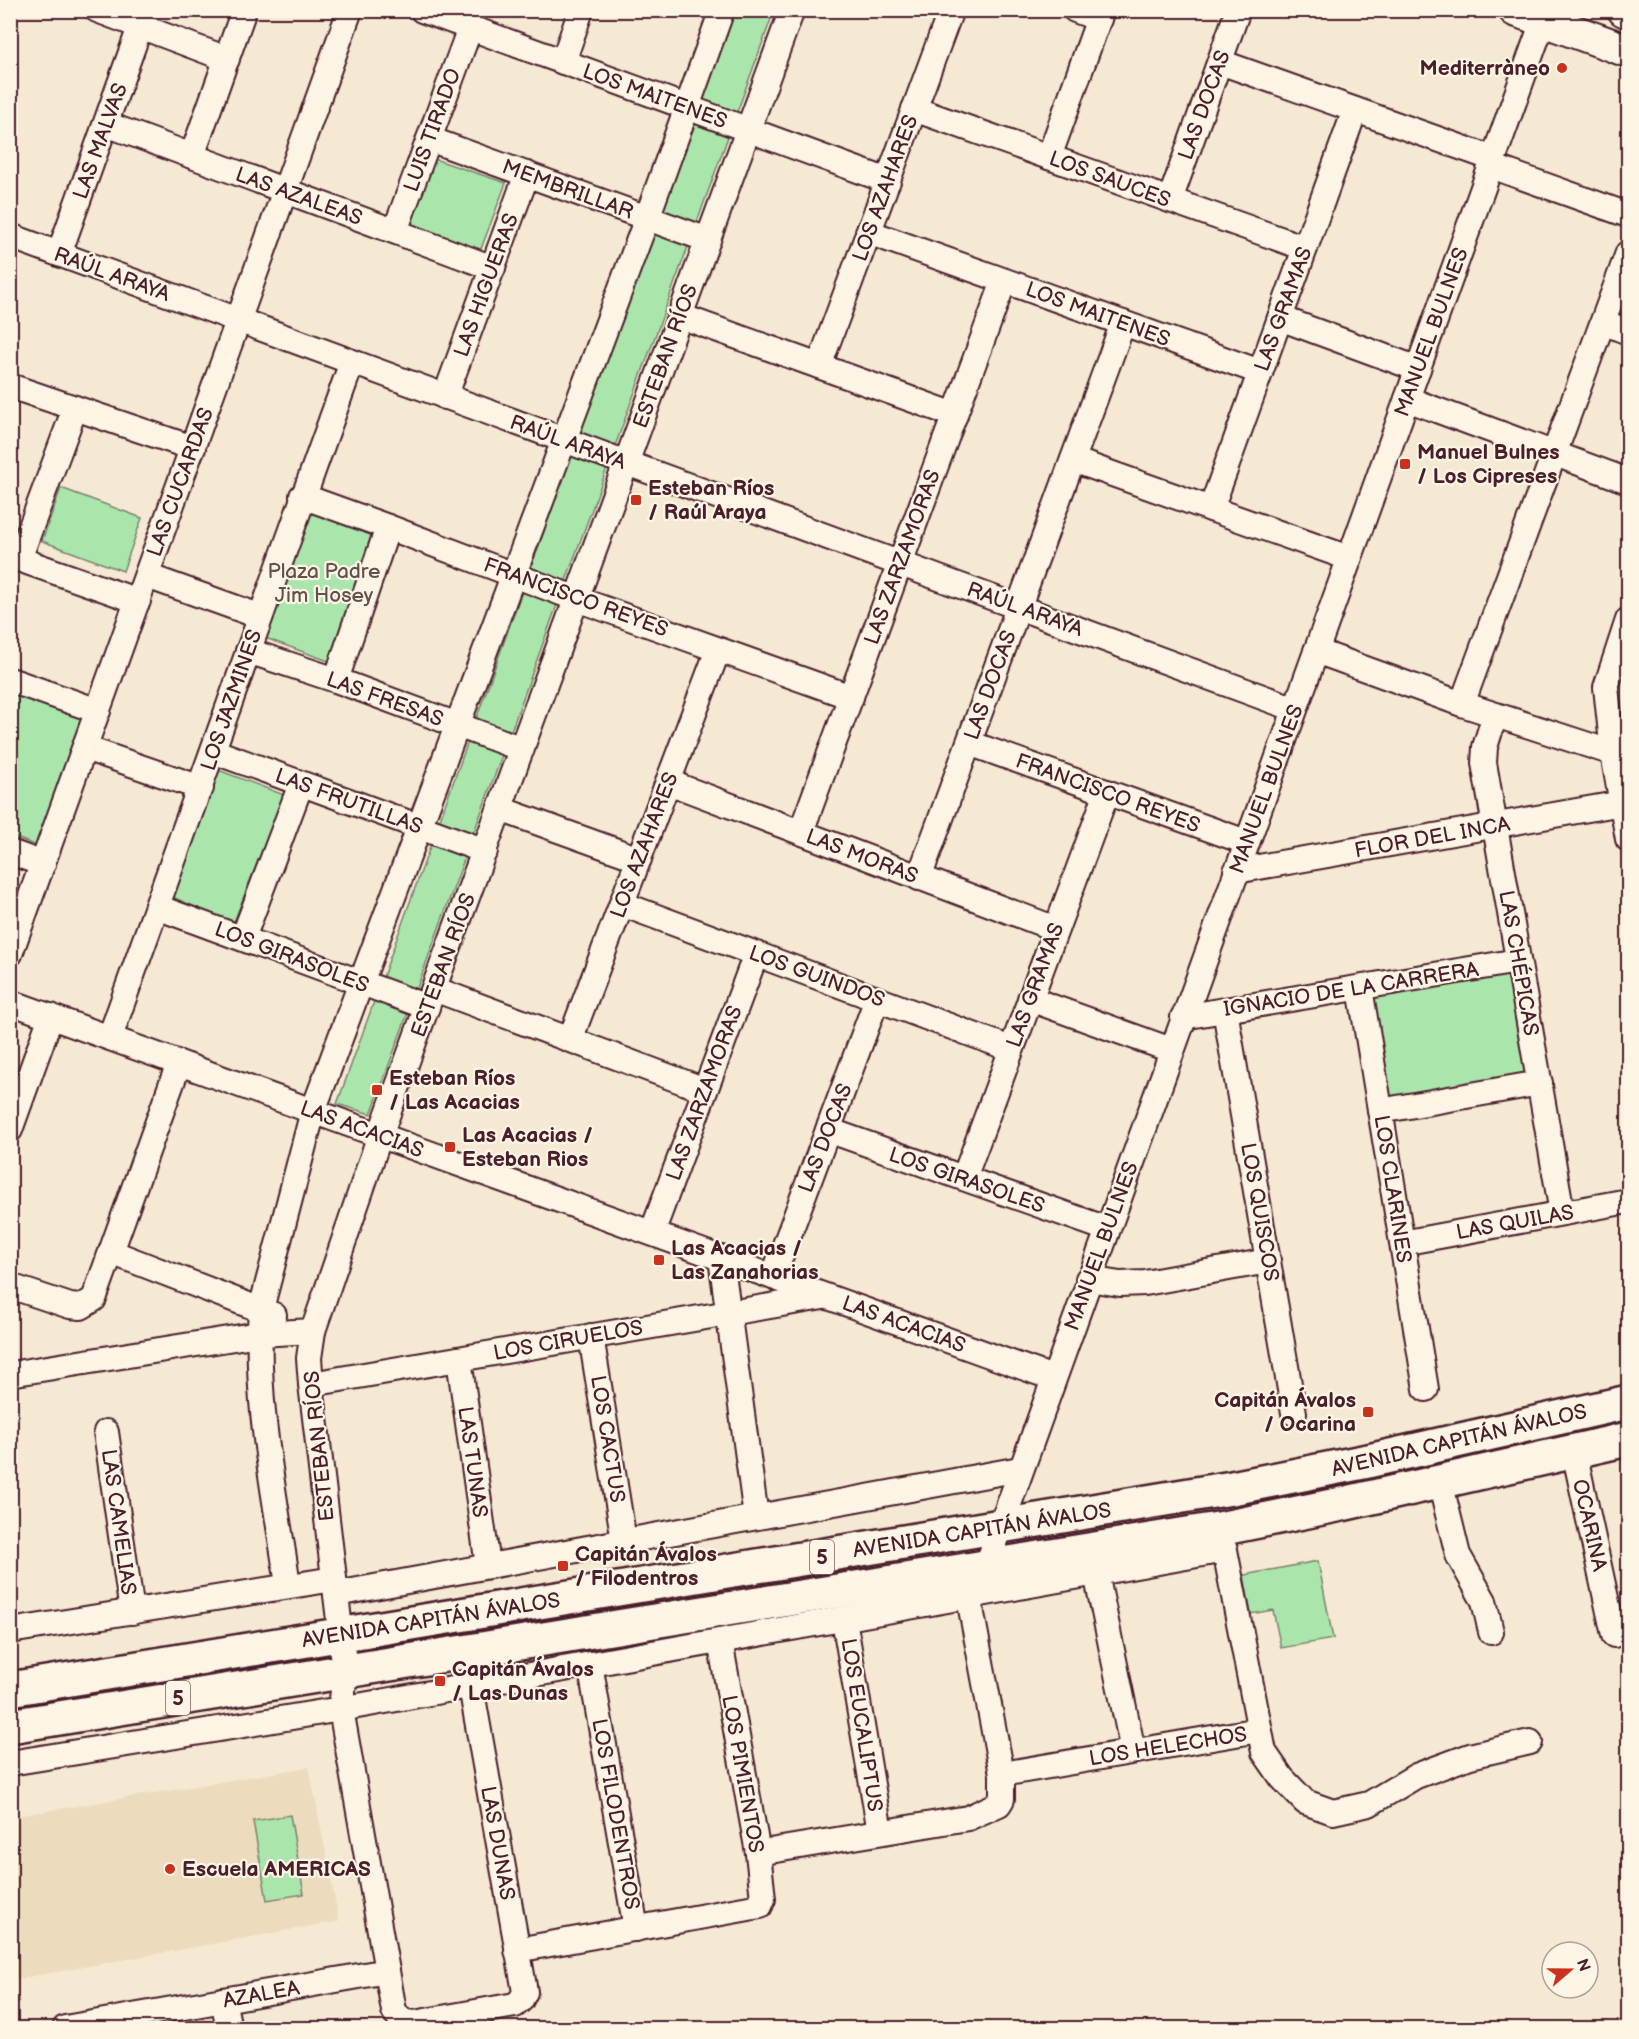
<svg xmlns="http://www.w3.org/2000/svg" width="1639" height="2039" viewBox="0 0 1639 2039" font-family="'Balsamiq Sans',sans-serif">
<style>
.built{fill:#ecdbbd}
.green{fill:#aae6ac;stroke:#7a826c;stroke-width:1.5}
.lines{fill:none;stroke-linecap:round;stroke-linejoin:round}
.minor-casing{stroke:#4a1f2b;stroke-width:28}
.major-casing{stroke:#4a1f2b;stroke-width:36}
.highway-casing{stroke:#4a1f2b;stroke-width:38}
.minor{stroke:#fcf5e5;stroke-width:24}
.major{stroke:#fcf5e5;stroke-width:32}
.highway{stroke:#fcf5e5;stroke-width:33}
.poi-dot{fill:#c8321e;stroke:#fcf5e5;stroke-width:2}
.labels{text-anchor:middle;stroke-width:4.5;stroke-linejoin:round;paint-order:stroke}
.shield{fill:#fcf5e5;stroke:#7f5f63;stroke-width:1.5}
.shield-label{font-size:20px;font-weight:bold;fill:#4a1f2b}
.poi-label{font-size:21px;font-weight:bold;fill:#4a1f2b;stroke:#fcf5e5;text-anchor:start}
.street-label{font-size:21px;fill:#4a1f2b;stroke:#fcf5e5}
.park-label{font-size:21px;fill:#62514b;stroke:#fcf5e5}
</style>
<rect width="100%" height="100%" fill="#f5e9d3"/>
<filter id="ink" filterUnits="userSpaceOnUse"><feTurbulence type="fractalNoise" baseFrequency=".0167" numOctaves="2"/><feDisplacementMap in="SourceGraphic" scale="12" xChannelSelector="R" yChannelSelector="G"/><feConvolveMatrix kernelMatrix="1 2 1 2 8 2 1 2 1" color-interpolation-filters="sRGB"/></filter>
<g filter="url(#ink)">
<polygon class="built" points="309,1767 339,1921 11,1980 11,1817"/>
<g class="green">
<polygon points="732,11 774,11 371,1114 337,1104"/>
<polygon points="434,159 506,183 479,254 407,231"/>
<polygon points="61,488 142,518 123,571 42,541"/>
<polygon points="306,499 391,531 342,666 257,635"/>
<polygon points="10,690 84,719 40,847 11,836"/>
<polygon points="213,768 284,795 233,924 166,894"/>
<polygon points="1511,967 1530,1076 1390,1100 1371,992"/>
<polygon points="1318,1561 1333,1639 1281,1648 1273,1610 1251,1614 1244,1575"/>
<polygon points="290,1815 304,1894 267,1900 253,1821"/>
</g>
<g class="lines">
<g class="minor-casing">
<g id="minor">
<polyline points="97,10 227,59"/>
<polyline points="422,10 888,181"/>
<polyline points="1075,10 1099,19"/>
<polyline points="563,62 581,10"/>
<polyline points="1220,62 1494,159"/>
<polyline points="914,109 1305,248"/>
<polyline points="106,124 493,268"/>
<polyline points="429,139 708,240"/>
<polyline points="192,156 244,10"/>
<polyline points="1049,157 1102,10"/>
<polyline points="1491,166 1628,215"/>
<polyline points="1170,200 1238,10"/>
<polyline points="395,231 470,28"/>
<polyline points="868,232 1260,372"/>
<polyline points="10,236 1295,709"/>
<polyline points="59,254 140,27"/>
<polyline points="680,316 955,415"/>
<polyline points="1280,318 1418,369"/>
<polyline points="1603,322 1628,332"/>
<polyline points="819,366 951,10"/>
<polyline points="10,386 193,448"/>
<polyline points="445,397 527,174"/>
<polyline points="1407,399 1628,481"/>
<polyline points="1073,460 1349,558"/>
<polyline points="302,496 388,527 577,599 851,697"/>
<polyline points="1211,509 1355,110"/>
<polyline points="10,556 138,601"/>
<polyline points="19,559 75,408"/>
<polyline points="147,576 259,616"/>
<polyline points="1628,620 1606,687 1613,753 1628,839"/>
<polyline points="248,651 336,680 522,749"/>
<polyline points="1316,651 1462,704 1613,753"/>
<polyline points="10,680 98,711"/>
<polyline points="336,680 388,527"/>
<polyline points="1462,704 1628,253"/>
<polyline points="1495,715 1485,747 1484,763 1562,1213"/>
<polyline points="969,743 1246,842"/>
<polyline points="85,748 201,788"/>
<polyline points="213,751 485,851"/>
<polyline points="668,782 1056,929"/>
<polyline points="500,809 639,859"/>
<polyline points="801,832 1004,281"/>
<polyline points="10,852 43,864"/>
<polyline points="1236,871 1628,802"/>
<polyline points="919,878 1123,323"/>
<polyline points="622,904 1011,1049"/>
<polyline points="157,907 427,1007"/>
<polyline points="243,938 301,784"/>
<polyline points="10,954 350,10"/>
<polyline points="1360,988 1426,1389"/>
<polyline points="434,989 705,1090"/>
<polyline points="1030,999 1171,1050"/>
<polyline points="10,1002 1053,1378"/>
<polyline points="1225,1010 1294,1413"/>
<polyline points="1183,1017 1518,961"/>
<polyline points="110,1037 352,362"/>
<polyline points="570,1040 718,650"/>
<polyline points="1380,1111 1540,1083"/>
<polyline points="10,1130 51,1016"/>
<polyline points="828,1130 1107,1229"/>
<polyline points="964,1178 1107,792"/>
<polyline points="652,1233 756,954"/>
<polyline points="1402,1243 1628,1201"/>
<polyline points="111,1252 274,1315"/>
<polyline points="721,1258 756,1517"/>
<polyline points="773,1277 877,999"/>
<polyline points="1088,1279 1120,1284 1145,1283 1268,1261"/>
<polyline points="10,1286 70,1306 81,1307 94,1299 179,1063"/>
<polyline points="591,1336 624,1541"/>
<polyline points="459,1359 488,1566"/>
<polyline points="10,1374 259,1334 313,1331"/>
<polyline points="311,1384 823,1297"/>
<polyline points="106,1432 132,1612"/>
<polyline points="1574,1451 1614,1635"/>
<polyline points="1440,1482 1458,1555 1484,1601 1491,1632"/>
<polyline points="1093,1559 1133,1751"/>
<polyline points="986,1568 1547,10"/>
<path d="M288 1585C275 1494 254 1401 261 1309L313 1111 647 218 722 10"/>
<polyline points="336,1594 1020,1469"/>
<polyline points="844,1619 880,1832"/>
<polyline points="10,1631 334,1579"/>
<polyline points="590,1664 636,1929"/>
<polyline points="471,1686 525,1992 521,2000 515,2005 414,2023 402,2021 394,2011 341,1709 345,1671 311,1384 309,1358 313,1331 380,1135 792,10"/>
<polyline points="10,1763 341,1709 1225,1550 1264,1752 1282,1778 1305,1802 1333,1812 1369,1804 1416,1776 1470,1756 1530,1742"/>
<polyline points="1002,1774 1259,1730"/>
<polyline points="758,1853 968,1818 999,1804 1002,1799 1002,1774 966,1582"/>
<polyline points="517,1950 760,1906 763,1899 758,1853 720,1641"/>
<polyline points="223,2000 229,2028"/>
<polyline points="65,2028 387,1971"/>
</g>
</g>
<g class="major-casing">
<g id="major">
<polyline points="1515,10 1628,51"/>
<polyline points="1624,10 1628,12"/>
</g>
</g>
<g class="highway-casing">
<g id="highway">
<polyline points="10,1689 1232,1488 1368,1461 1628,1402"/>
<polyline points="10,1726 1224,1528 1342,1504 1628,1439"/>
</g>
</g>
<use href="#minor" class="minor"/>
<use href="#major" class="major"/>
<use href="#highway" class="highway"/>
</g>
</g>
<g class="poi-dot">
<circle cx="1562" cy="68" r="6"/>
<rect x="1399" y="458" width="12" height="12" rx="3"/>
<rect x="630" y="494" width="12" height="12" rx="3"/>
<rect x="371" y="1084" width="12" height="12" rx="3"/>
<rect x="444" y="1141" width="12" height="12" rx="3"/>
<rect x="653" y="1254" width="12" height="12" rx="3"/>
<rect x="1362" y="1406" width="12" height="12" rx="3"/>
<rect x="557" y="1560" width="12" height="12" rx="3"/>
<rect x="434" y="1675" width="12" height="12" rx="3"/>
<circle cx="170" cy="1869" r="6"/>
</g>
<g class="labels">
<g class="shield">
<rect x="810" y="1540" width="24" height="34" rx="4.5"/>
<rect x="166" y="1681" width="24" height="34" rx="4.5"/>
</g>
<g class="shield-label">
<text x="822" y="1564">5</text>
<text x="178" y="1705">5</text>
</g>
<g class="poi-label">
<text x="1550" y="75" text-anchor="end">Mediterràneo</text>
<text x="1417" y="459">Manuel Bulnes<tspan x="1417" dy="24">/ Los Cipreses</tspan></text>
<text x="648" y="495">Esteban Ríos<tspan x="648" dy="24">/ Raúl Araya</tspan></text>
<text x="389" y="1085">Esteban Ríos<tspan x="389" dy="24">/ Las Acacias</tspan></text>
<text x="462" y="1142">Las Acacias /<tspan x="462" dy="24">Esteban Rios</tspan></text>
<text x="671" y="1255">Las Acacias /<tspan x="671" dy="24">Las Zanahorias</tspan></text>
<text x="1356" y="1407" text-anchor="end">Capitán Ávalos<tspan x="1356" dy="24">/ Ocarina</tspan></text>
<text x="575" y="1561">Capitán Ávalos<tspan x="575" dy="24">/ Filodentros</tspan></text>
<text x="452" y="1676">Capitán Ávalos<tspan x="452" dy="24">/ Las Dunas</tspan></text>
<text x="182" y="1876">Escuela AMERICAS</text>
</g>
<g class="street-label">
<text transform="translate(655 96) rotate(20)" y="7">LOS MAITENES</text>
<text transform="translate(1204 105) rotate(-70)" y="7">LAS DOCAS</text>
<text transform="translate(432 130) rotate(-70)" y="7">LUIS TIRADO</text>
<text transform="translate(100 141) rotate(-70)" y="7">LAS MALVAS</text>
<text transform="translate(1110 179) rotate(20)" y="7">LOS SAUCES</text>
<text transform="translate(885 188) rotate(-70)" y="7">LOS AZAHARES</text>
<text transform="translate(568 189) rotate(20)" y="7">MEMBRILLAR</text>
<text transform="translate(299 196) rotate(20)" y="7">LAS AZALEAS</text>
<text transform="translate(112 274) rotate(20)" y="7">RAÚL ARAYA</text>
<text transform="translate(486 285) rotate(-70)" y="7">LAS HIGUERAS</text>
<text transform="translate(1283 309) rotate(-70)" y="7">LAS GRAMAS</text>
<text transform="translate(1098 314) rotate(20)" y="7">LOS MAITENES</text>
<text transform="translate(1431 332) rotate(-70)" y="7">MANUEL BULNES</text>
<text transform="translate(665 356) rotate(-70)" y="7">ESTEBAN RÍOS</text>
<text transform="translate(568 442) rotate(20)" y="7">RAÚL ARAYA</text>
<text transform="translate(180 482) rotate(-70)" y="7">LAS CUCARDAS</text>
<text transform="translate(902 557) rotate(-70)" y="7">LAS ZARZAMORAS</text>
<text transform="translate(576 597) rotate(20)" y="7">FRANCISCO REYES</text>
<text transform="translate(1025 609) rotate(20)" y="7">RAÚL ARAYA</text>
<text transform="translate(990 685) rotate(-70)" y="7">LAS DOCAS</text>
<text transform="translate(385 699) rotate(20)" y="7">LAS FRESAS</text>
<text transform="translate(231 700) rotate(-71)" y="7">LOS JAZMINES</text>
<text transform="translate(1266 789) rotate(-70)" y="7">MANUEL BULNES</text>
<text transform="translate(1108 793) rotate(20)" y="7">FRANCISCO REYES</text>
<text transform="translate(349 801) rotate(20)" y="7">LAS FRUTILLAS</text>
<text transform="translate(1432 837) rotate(-10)" y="7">FLOR DEL INCA</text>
<text transform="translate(644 845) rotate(-69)" y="7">LOS AZAHARES</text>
<text transform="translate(862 856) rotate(21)" y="7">LAS MORAS</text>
<text transform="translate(292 957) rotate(21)" y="7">LOS GIRASOLES</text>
<text transform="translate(1519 963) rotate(80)" y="7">LAS CHÉPICAS</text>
<text transform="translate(443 965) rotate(-70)" y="7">ESTEBAN RÍOS</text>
<text transform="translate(817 976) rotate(20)" y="7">LOS GUINDOS</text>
<text transform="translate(1035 985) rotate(-70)" y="7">LAS GRAMAS</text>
<text transform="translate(1351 989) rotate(-9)" y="7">IGNACIO DE LA CARRERA</text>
<text transform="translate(704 1093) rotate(-70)" y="7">LAS ZARZAMORAS</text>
<text transform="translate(362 1129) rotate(20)" y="7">LAS ACACIAS</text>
<text transform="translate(825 1138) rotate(-69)" y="7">LAS DOCAS</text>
<text transform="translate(967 1180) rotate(19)" y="7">LOS GIRASOLES</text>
<text transform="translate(1393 1189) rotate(81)" y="7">LOS CLARINES</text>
<text transform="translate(1260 1212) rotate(80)" y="7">LOS QUISCOS</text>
<text transform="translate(1515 1222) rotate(-10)" y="7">LAS QUILAS</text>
<text transform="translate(1101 1246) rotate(-70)" y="7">MANUEL BULNES</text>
<text transform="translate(904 1324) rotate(20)" y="7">LAS ACACIAS</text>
<text transform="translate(568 1340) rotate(-10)" y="7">LOS CIRUELOS</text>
<text transform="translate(608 1439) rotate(81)" y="7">LOS CACTUS</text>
<text transform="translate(1459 1440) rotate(-13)" y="7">AVENIDA CAPITÁN ÁVALOS</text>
<text transform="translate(319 1446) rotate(-96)" y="7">ESTEBAN RÍOS</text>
<text transform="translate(473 1462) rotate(82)" y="7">LAS TUNAS</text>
<text transform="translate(119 1522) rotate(82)" y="7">LAS CAMELIAS</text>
<text transform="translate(1590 1525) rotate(77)" y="7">OCARINA</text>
<text transform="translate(982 1530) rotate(-9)" y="7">AVENIDA CAPITÁN ÁVALOS</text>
<text transform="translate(431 1620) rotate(-9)" y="7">AVENIDA CAPITÁN ÁVALOS</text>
<text transform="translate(862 1725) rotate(81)" y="7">LOS EUCALIPTUS</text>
<text transform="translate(1168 1746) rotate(-9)" y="7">LOS HELECHOS</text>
<text transform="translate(743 1774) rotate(80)" y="7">LOS PIMIENTOS</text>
<text transform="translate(616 1814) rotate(80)" y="7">LOS FILODENTROS</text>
<text transform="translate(498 1843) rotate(80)" y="7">LAS DUNAS</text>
<text transform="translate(261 1994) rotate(-10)" y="7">AZALEA</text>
</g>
<g class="park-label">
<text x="324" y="578">Plaza Padre<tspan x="324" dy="24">Jim Hosey</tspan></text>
</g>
</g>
<rect width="1639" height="2039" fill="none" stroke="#fcf5e5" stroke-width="36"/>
<rect x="18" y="18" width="1603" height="2003" fill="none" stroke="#4a1f2b" stroke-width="2" filter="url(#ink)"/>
<g transform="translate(1570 1970) rotate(70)"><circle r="28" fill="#fcf5e5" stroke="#b59f9b" stroke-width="1.5"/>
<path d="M0-4.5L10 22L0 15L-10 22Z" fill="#c8321e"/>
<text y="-9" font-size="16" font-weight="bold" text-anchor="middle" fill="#4a1f2b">N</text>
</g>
</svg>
